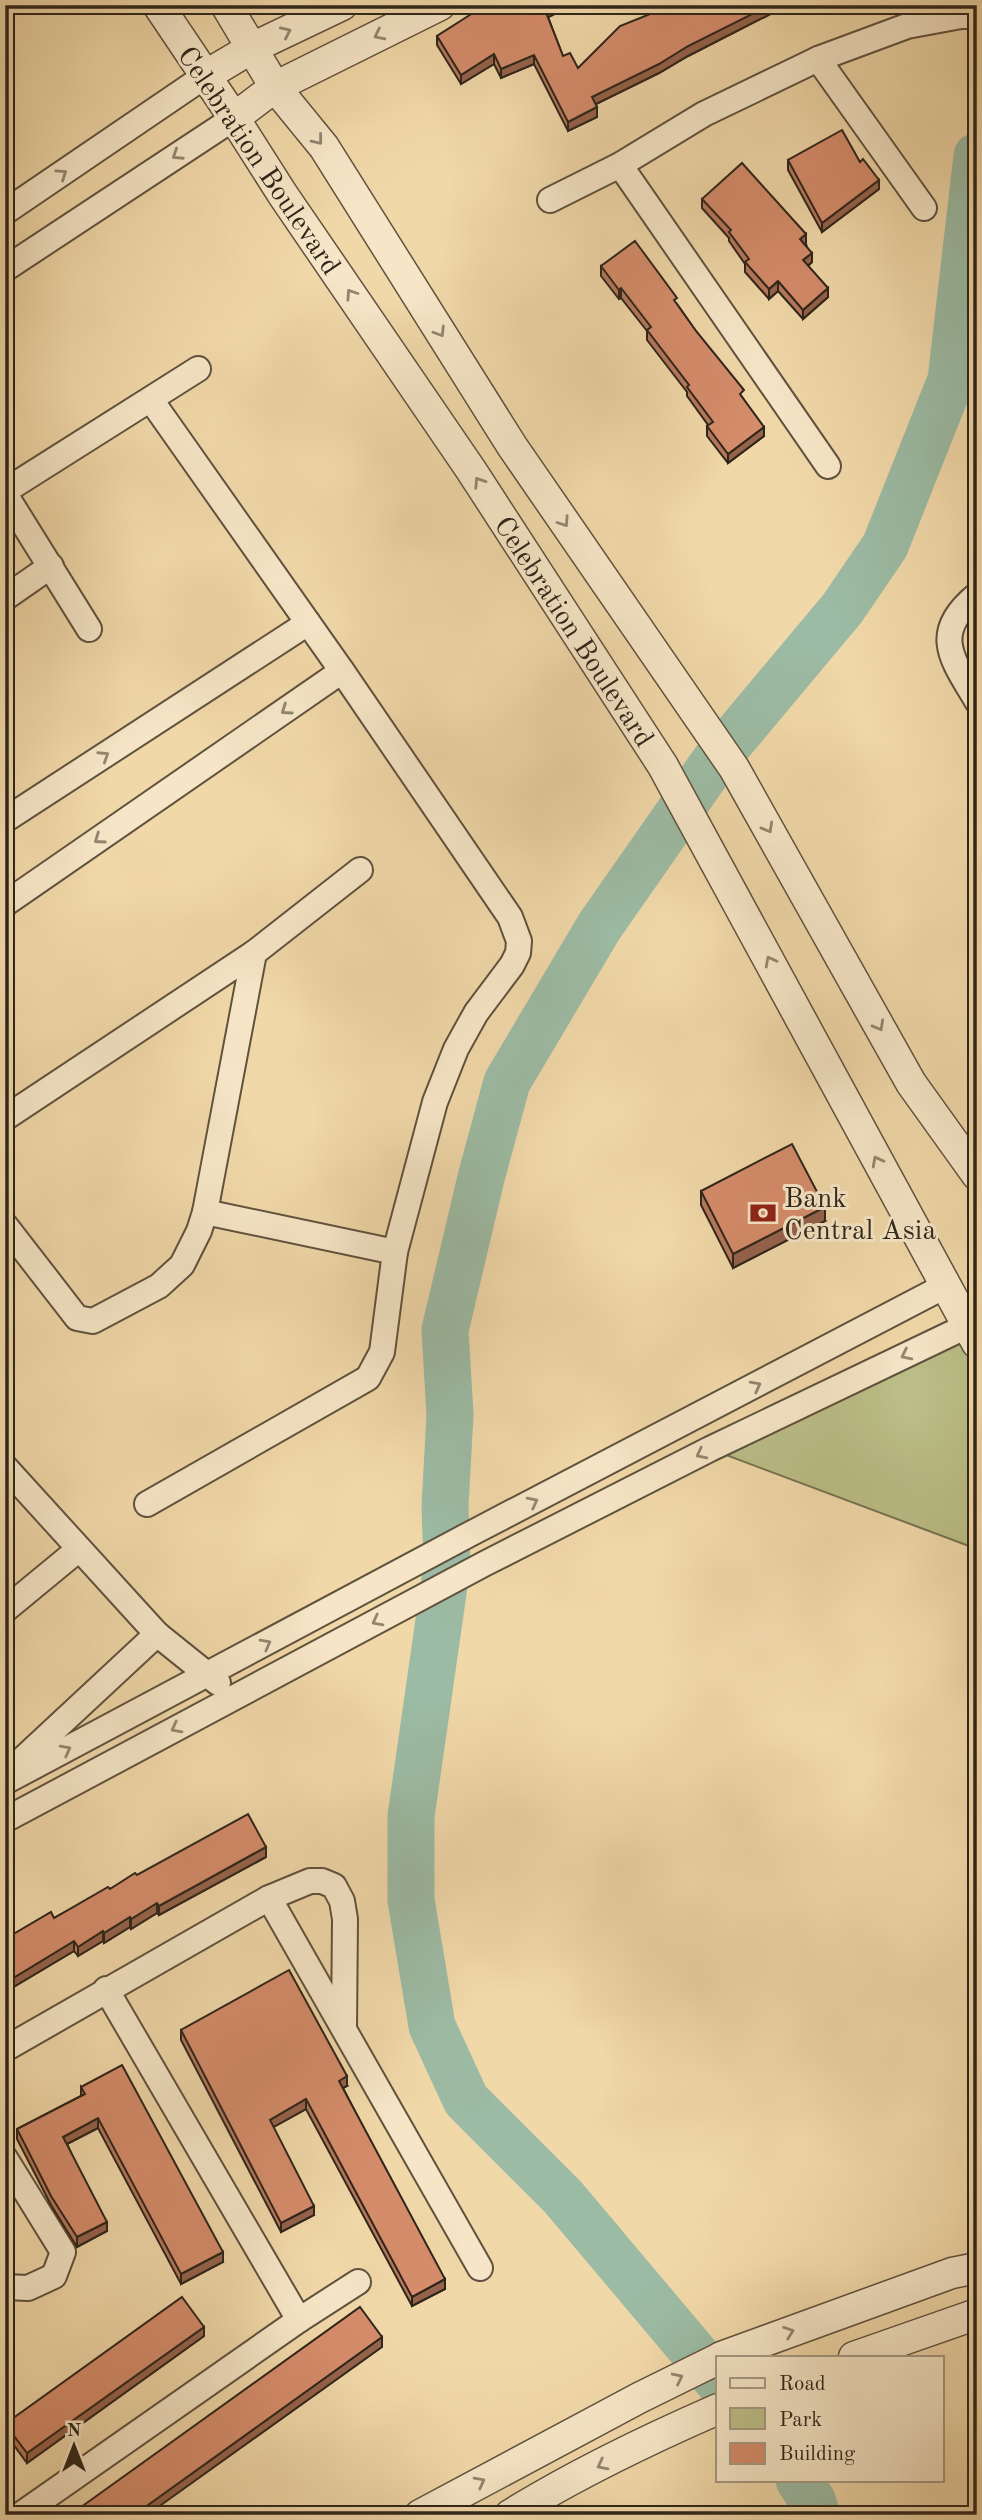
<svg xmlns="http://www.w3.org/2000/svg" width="982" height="2520" viewBox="0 0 982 2520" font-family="'Old Standard TT',serif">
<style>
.green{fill:#bbbe87;stroke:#747250;stroke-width:2}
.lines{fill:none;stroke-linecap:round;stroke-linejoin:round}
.river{stroke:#9cbba4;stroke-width:47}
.minor-casing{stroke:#5f523e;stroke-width:28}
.tertiary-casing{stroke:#5f523e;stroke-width:33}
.minor{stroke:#f6e6c7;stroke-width:24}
.tertiary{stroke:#f6e6c7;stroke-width:30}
.wall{fill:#b7785c;stroke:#2e251a;stroke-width:2}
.shaded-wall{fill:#95624b;stroke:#2e251a;stroke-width:2}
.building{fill:#d58c6b;stroke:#2e251a;stroke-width:2}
.oneway{stroke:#928670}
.labels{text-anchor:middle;stroke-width:6;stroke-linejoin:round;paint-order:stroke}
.street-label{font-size:28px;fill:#2e251a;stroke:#f6e6c7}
.poi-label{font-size:28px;fill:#2e251a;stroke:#f6e6c7;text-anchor:start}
</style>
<rect width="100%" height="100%" fill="#f1d8a9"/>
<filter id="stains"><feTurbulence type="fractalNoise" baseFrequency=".00286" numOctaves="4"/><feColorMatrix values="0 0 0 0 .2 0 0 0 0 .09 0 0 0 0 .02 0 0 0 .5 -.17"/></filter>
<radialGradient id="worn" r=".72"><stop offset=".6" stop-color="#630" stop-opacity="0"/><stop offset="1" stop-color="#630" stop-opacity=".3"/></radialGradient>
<polygon class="green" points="967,1326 977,1343 977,1549 710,1449"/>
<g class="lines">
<g class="river">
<polyline points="718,2381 563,2197 466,2100 432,2026 411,1900 411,1816 447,1565 445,1506 450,1415 445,1330 481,1178 507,1082 599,927 714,762 842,609 885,546 951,380 977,156"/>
<polyline points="799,2480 812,2500 817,2515"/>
</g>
<g class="minor-casing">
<g id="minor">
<polyline points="818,59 924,208"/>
<polyline points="620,165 828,466"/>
<polyline points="550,200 620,165 704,114 818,59 907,26 961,16 977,16"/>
<polyline points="5,212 205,76"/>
<polyline points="5,269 234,118"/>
<polyline points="5,491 198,369"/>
<polyline points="5,494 89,629"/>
<path d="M977 595C930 633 952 659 977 701"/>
<polyline points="5,598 51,566"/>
<polyline points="5,820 308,623"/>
<polyline points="5,904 342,671"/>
<polyline points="5,1118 254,953 360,870"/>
<polyline points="205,1212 395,1252"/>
<polyline points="5,1225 77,1318 93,1321 159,1286 182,1265 199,1231 205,1212 254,953"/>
<polyline points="5,1467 157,1634 218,1683"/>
<polyline points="147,1504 368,1378 382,1352 395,1252 435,1102 456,1049 476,1013 512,965 518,953 519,941 510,917 342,671 151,400"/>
<polyline points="5,1610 79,1549"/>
<polyline points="12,1769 157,1634"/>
<polyline points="5,1782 472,1533 945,1286"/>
<polyline points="5,1820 484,1564 710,1449 967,1326"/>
<polyline points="269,1898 480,2268"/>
<polyline points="106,1989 299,2320"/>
<polyline points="5,2049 269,1898 310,1881 322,1881 334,1886 342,1901 345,1919 344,2028"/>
<polyline points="5,2158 63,2252 54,2276 28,2288 5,2287"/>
<polyline points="20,2515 299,2320 358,2282"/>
</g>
</g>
<g class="tertiary-casing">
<g id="tertiary">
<polyline points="158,5 234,118 283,195 471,470 663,766 977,1343"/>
<polyline points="226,5 275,87 324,147 512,446 734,768 911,1083 977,1175"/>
<polyline points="205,76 252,48 342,5"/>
<polyline points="234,118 275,87 440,5"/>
<polyline points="721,2357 952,2273 977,2268"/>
<polyline points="854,2357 977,2314"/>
<polyline points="420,2515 639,2398 718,2359"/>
<path d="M510 2515C576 2474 647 2440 718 2409"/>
</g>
</g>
<use href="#minor" class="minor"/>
<use href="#tertiary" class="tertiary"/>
</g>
<g class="wall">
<polygon points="669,5 788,5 688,56 659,73 596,104 597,117 568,131 534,64 501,78 494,64 461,84 437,45 437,36 474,13 474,7 548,17 563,56 578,68"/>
<polygon points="788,160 860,162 879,189 822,232 788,170"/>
<polygon points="702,199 806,244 812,262 808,266 828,297 803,319 778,291 769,299 745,272 745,264 729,241 729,238 702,208"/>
<polygon points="601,266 677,304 744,400 764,436 728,463 707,436 707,426 708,425 687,396 687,392 647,340 647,331 621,298 619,299 601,276"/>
<polygon points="701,1191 825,1221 733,1268 701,1205"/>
<polygon points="266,1857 159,1915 157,1913 131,1929 130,1927 104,1943 103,1941 78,1956 74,1951 5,1992 5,1939 54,1918 137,1875"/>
<polygon points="181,2030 347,2086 343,2088 445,2289 412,2306 306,2109 273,2127 314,2215 281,2232 181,2040"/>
<polygon points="81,2087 223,2262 181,2284 98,2128 67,2144 107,2231 77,2247 51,2205 17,2139 17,2129 81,2096"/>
<polygon points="204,2336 27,2463 5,2433 5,2424"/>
</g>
<g class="shaded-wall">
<polygon points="554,5 573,5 545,19 545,10"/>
<polygon points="770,5 788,5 688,56 659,73 592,106 592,97 688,46"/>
<polygon points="494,54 494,64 461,84 461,75"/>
<polygon points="534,55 534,64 501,78 501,69"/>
<polygon points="13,62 13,71 5,76 5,66"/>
<polygon points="597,107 597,117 568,131 568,122"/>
<polygon points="879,180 879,189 822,232 822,223"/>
<polygon points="806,234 806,244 800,248 800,239"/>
<polygon points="812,253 812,262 803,270 803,260"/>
<polygon points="778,281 778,291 769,299 769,289"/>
<polygon points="621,288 621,298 619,299 619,290"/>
<polygon points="828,288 828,297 803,319 803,310"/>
<polygon points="764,427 764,436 728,463 728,454"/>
<polygon points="825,1207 825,1221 733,1268 733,1254"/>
<polygon points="266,1847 266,1857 159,1915 159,1906"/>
<polygon points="157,1903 157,1913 131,1929 131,1919"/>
<polygon points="130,1917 130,1927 104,1943 104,1933"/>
<polygon points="103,1931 103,1941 78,1956 78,1947"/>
<polygon points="74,1941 74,1951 5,1992 5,1983"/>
<polygon points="347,2076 347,2086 339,2090 339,2081"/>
<polygon points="306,2099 306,2109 270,2129 270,2120"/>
<polygon points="98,2118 98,2128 63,2146 63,2137"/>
<polygon points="314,2206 314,2215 281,2232 281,2223"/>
<polygon points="107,2222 107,2231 77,2247 77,2237"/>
<polygon points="223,2252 223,2262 181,2284 181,2274"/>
<polygon points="445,2279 445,2289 412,2306 412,2297"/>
<polygon points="204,2327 204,2336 27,2463 27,2453"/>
<polygon points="382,2337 382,2347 147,2515 134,2515"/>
</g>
<g class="building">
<polygon points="479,5 554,5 545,10 563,56 570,53 578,68 620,26 665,8 669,5 770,5 688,46 659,64 592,97 597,107 568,122 534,55 501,69 494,54 461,75 437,36 476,11 474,7"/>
<polygon points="5,50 13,62 5,66"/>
<polygon points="842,130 860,162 863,159 879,180 822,223 788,160"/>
<polygon points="742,163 806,234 800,239 812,253 803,260 828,288 803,310 778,281 769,289 745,262 749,259 729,232 731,230 702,199"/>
<polygon points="635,241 677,298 674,300 696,331 744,390 740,394 764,427 728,454 707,426 713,422 687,387 689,385 647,330 651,327 621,288 619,290 601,266"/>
<polygon points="792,1144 825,1207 733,1254 701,1191"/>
<polygon points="248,1814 266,1847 159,1906 157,1903 131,1919 130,1917 104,1933 103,1931 78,1947 74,1941 5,1983 5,1939 51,1912 54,1918 108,1887 110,1889 135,1873 137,1875"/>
<polygon points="289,1970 347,2076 339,2081 445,2279 412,2297 306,2099 270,2120 314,2206 281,2223 181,2030"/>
<polygon points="122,2065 223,2252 181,2274 98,2118 63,2137 107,2222 77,2237 51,2196 17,2129 85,2094 81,2087"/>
<polygon points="182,2297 204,2327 27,2453 5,2424"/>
<polygon points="360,2307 382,2337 134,2515 70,2515"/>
</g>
<defs><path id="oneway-chevron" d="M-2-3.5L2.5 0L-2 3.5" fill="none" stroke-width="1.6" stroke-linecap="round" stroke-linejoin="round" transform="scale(1.75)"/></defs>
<g class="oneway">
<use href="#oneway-chevron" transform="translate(286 32) rotate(-25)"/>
<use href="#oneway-chevron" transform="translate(379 35) rotate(154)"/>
<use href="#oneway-chevron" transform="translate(318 140) rotate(51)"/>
<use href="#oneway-chevron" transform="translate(177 155) rotate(147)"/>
<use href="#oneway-chevron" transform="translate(62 174) rotate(-34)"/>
<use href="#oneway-chevron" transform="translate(351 294) rotate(-124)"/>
<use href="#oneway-chevron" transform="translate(440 332) rotate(58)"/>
<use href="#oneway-chevron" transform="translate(479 482) rotate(-123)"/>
<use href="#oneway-chevron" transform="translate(564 522) rotate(56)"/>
<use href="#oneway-chevron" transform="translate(286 710) rotate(145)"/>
<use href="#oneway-chevron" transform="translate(104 756) rotate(-33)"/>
<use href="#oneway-chevron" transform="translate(768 828) rotate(61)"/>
<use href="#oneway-chevron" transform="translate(99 839) rotate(145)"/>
<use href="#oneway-chevron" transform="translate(770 961) rotate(-118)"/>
<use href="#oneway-chevron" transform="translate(879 1026) rotate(61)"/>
<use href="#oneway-chevron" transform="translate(877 1161) rotate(-118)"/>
<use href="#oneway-chevron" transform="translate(906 1355) rotate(154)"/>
<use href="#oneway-chevron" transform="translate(756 1386) rotate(-28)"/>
<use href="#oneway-chevron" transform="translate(701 1454) rotate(153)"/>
<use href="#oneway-chevron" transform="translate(533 1502) rotate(-27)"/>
<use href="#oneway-chevron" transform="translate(377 1621) rotate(152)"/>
<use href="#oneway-chevron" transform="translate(266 1644) rotate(-28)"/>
<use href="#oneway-chevron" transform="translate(176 1728) rotate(152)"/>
<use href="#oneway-chevron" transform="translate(66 1750) rotate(-28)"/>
<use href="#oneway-chevron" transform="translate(789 2332) rotate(-20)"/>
<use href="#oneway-chevron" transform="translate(678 2378) rotate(-26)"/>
<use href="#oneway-chevron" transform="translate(602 2465) rotate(153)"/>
<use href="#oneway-chevron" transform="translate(480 2482) rotate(-28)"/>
</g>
<defs>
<g id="bank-bare" transform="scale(2.1)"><path d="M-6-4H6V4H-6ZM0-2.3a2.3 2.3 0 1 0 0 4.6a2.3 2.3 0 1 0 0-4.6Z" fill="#8f2418" stroke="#f6e6c7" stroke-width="2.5" paint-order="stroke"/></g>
</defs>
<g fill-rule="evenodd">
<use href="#bank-bare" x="763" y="1213"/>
</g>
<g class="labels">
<g class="street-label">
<text transform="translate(260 160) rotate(56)" y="10">Celebration Boulevard</text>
<text transform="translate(575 631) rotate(57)" y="10">Celebration Boulevard</text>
</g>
<g class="poi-label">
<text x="784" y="1207">Bank<tspan x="784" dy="32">Central Asia</tspan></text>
</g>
</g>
<rect width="982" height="2520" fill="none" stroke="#f1d8a9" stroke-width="28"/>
<rect x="7" y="7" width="968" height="2506" fill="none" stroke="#2e251a" stroke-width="3.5"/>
<rect x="14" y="14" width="954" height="2492" fill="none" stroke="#2e251a" stroke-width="2"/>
<rect x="716" y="2356" width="228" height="126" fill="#f6e6c7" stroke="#a69982" stroke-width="2"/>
<rect x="730" y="2378" width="35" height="10" fill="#f6e6c7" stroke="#a69982" stroke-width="2"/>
<text x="779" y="2390" font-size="21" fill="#2e251a">Road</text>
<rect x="730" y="2408" width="35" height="21" fill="#bbbe87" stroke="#a69982" stroke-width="2"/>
<text x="779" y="2426" font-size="21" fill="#2e251a">Park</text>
<rect x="730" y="2443" width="35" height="21" fill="#d58c6b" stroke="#a69982" stroke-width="2"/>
<text x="779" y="2460" font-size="21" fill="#2e251a">Building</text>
<g transform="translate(74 2446)" stroke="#f6e6c7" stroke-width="5" paint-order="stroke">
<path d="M0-5L12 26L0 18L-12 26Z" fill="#2e251a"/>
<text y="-10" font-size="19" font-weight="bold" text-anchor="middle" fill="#2e251a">N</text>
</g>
<rect width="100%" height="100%" filter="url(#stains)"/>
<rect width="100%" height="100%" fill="url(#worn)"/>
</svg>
